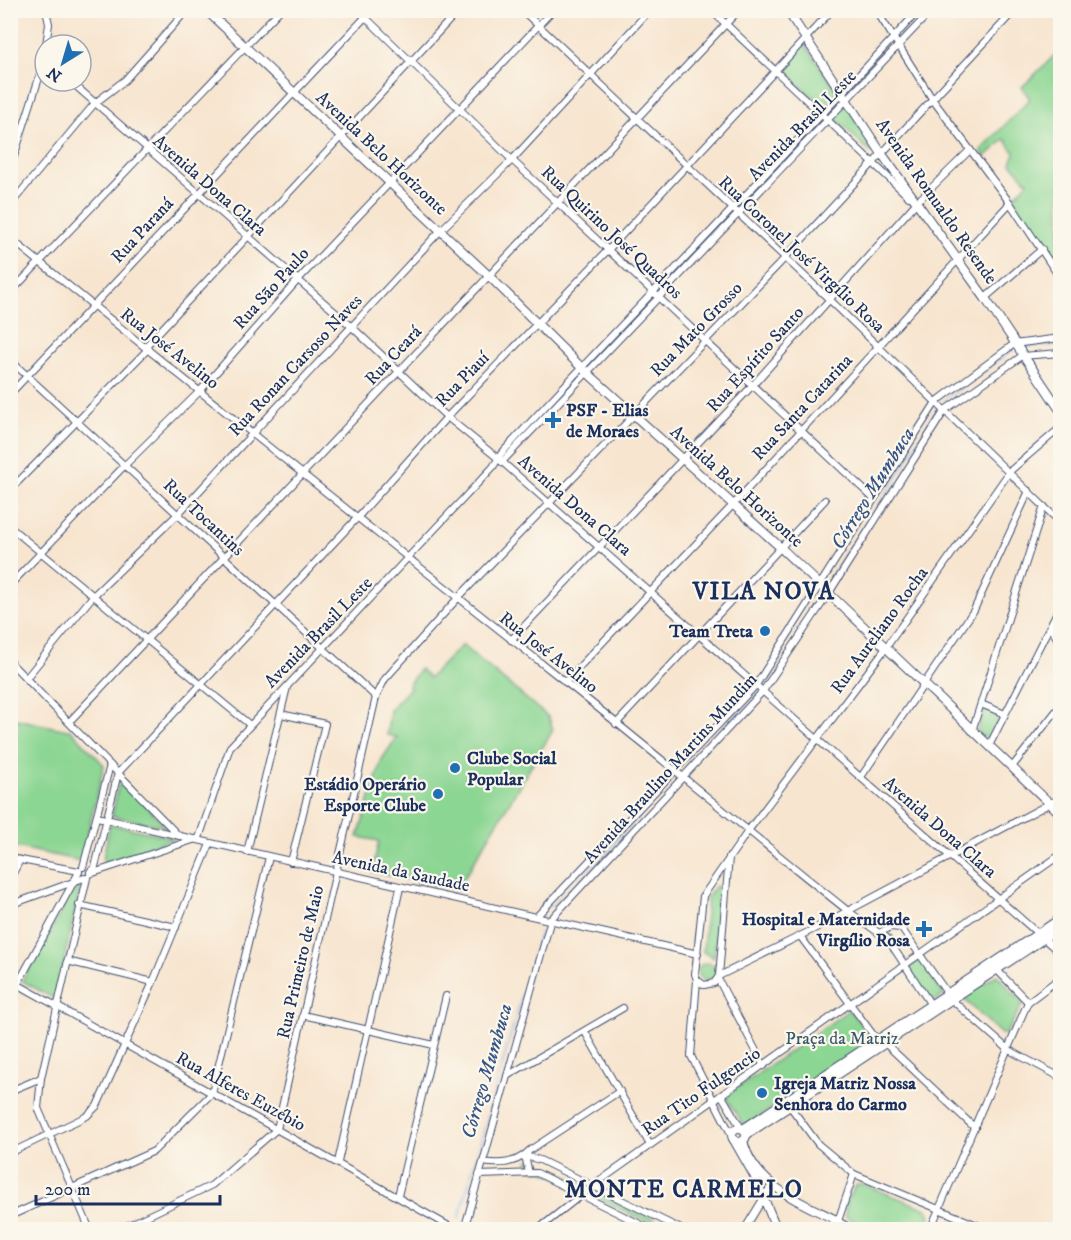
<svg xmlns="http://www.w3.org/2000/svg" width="1071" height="1240" viewBox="0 0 1071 1240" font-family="'IM FELL DW Pica',serif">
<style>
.green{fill:#8cd693;stroke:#548278;stroke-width:1.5}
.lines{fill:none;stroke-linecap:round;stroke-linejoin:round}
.stream{stroke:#76aae3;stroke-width:1.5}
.street-casing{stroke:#3c4a6f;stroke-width:8}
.secondary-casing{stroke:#3c4a6f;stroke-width:10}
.street{stroke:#fff;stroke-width:6}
.secondary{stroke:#fff;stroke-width:8}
.poi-dot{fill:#1f6fb2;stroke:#fbf7ec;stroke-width:2}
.labels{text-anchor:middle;stroke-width:4.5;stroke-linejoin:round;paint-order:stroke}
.street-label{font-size:18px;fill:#1b2f5e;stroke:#fbf7ec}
.poi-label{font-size:18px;font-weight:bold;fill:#1b2f5e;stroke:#fbf7ec;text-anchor:start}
.park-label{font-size:18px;fill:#37596b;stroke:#fbf7ec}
.water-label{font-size:20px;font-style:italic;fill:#365486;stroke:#fbf7ec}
.district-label{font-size:24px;font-weight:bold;letter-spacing:1.5px;fill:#1b2f5e;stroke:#fbf7ec}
</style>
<rect width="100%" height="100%" fill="#fbf7ec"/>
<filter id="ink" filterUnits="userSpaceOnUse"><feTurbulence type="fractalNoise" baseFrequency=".0167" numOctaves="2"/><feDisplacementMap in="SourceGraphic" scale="12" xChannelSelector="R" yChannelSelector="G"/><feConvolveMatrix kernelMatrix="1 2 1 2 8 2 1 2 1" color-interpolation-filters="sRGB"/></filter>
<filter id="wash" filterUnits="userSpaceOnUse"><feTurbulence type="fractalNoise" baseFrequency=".008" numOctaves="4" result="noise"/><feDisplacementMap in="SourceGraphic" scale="24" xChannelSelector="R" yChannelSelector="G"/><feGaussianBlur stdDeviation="1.35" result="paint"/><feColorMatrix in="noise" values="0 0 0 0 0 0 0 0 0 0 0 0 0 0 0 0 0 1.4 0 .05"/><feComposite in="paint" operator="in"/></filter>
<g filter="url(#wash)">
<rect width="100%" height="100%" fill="#f7e5cf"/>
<g class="green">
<polygon points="804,43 838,92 823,106 781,68"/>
<polygon points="1060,50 1060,268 1013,198 1028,182 1011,163 1015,153 1005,139 985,157 981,150 1030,99 1022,87"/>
<polygon points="846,104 875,150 870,152 834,117"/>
<polygon points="462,645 549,718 553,730 457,890 372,872 379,841 358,837 382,759 397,737 387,735 390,710 410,688 408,685 420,669 429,678"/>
<polygon points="985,709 1000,715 989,741 977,731"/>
<polygon points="11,718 72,731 104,765 81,861 11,846"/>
<polygon points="120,778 166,827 112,816"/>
<polygon points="110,824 175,838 105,864 103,859"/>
<polygon points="77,884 81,884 56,997 53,998 22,981"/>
<polygon points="717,886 721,890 714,958 703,952 707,898 714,887"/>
<polygon points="921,959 944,995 932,1003 908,968"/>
<circle cx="707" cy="972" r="9"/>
<polygon points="997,975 1023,1003 1006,1034 1001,1034 963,998 965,994"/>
<polygon points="849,1010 874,1040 748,1124 743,1124 726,1098 729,1094"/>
<polygon points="531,1160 585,1184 585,1187 583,1189 543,1171 532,1169 528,1161"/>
<path d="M862 1184 927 1209 930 1216 924 1229H870L846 1217C843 1206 850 1194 856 1185Z"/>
<polygon points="594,1191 598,1191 673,1229 661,1229 594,1196"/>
</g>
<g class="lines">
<g class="stream">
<polyline points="1028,346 1060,345"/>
<polyline points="944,400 1013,350"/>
<polyline points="827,582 900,473 937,408"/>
<polyline points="688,762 713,740 757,689"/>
<polyline points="550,907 588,873 672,779"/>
<polyline points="459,1218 540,932"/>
</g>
</g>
</g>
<g filter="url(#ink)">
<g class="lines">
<g class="street-casing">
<g id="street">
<polyline points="46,10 49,24 46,45"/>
<polyline points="358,10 512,160 874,499"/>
<polyline points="522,10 830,300 1060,522"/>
<polyline points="711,10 909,197"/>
<polyline points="876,10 933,100 1010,203 1060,278"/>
<polyline points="70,81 351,326 447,417 500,460 1060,953"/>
<polyline points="10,169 45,59"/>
<polyline points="10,205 95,103 125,80 187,10"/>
<path d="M10 238C193 387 377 534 563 680 659 756 752 835 848 911L879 933 891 927 901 928 952 1000 1009 1050 1060 1077"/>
<polyline points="10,293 280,10"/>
<polyline points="985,298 1042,249"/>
<polyline points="145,347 459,10"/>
<polyline points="10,360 376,697"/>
<polyline points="10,394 372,10"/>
<polyline points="502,462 932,10"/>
<polyline points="10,490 148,349"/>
<polyline points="10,527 250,725"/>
<polyline points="10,585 125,465 200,391 297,281 553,10"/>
<polyline points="1050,627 1060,643"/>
<polyline points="511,640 753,385 916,203 970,150"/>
<polyline points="10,662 179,836"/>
<polyline points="27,677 93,596 178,514 440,231 512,160 650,10"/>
<polyline points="565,682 732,506 1010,203"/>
<polyline points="981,704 1005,714"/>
<polyline points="281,714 325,724 291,862"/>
<polyline points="70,721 739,10"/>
<polyline points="616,724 825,500"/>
<polyline points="972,731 1044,506"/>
<polyline points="989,746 1060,606"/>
<polyline points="1012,767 1060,706"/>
<polyline points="861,777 974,610 1029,491"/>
<polyline points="97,817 698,954"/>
<polyline points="247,852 287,687"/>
<polyline points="729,857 719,976 714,983 704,985 697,980 695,974 703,896 748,831 885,649 1010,471 1060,428"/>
<polyline points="10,858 79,871"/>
<polyline points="83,867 110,765"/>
<polyline points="90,872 95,867 118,773 357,518 447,417 609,249 832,10"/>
<path d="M90 874 199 838 230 747 493 467 501 454C639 304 782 160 919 10"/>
<polyline points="87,878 41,1078 38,1108 90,1230"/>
<polyline points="10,879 20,860"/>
<polyline points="10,905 84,878"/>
<polyline points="79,905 176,927"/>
<polyline points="537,916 756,685 936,402 1014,344 1060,338"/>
<polyline points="879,933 887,938 933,1008"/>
<polyline points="800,936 880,1044"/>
<polyline points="67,961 153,982"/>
<polyline points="995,968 1028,1002"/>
<polyline points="719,976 812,930 1060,798"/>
<polyline points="718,979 764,1066"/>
<polyline points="10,980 456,1230"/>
<polyline points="697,980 691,1056 731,1134"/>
<polyline points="10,998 79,872"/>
<polyline points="1028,1002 1060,978"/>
<polyline points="303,1015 434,1045"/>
<polyline points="585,1032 650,1145"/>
<polyline points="886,1044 975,1128"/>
<polyline points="507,1076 623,1008"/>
<polyline points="10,1091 41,1078"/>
<polyline points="722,1096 741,1128"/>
<polyline points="789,1105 818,1144 854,1174 989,1230"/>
<polyline points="10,1153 87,1116 97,1106 153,982 210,844"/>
<polyline points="525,1156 540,1160 683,1230"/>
<polyline points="525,1156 529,1173"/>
<polyline points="338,1162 400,888"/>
<path d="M483 1162C500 1165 518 1163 530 1150L620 1091"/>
<polyline points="854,1174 838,1221 854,1230"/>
<polyline points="479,1175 537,1173 652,1230"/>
<polyline points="398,1196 446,996"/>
<polyline points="10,1216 154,1151 212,1093 269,857"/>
<polyline points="118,1230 212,1185 277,1129 376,697 385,679 457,599 784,259 1015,10"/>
<polyline points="464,1230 551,919 763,691 829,593 945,410 1022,356 1060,353"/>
<polyline points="537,1230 594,1185 1060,855"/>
<polyline points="744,1230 771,1186"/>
<polyline points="930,1230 1028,1002"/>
</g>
</g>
<g class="secondary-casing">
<g id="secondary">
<polyline points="206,10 489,276 581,367 780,547 1060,813"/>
<polyline points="787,10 882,154 985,298 1060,410"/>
<circle cx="739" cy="1135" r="7"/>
<polyline points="743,1129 1060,919"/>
<polyline points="746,1135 1060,928"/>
<polyline points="734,1140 755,1177 777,1230"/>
<path d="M743 1141C754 1186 801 1202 838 1221L831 1230"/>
</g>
</g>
<use href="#street" class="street"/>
<use href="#secondary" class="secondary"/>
</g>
</g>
<g class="poi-dot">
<path d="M550 411h6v6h6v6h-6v6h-6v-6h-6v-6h6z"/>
<circle cx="765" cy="631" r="6"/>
<circle cx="455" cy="768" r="6"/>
<circle cx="438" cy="794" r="6"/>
<path d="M921 920h6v6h6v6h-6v6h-6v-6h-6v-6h6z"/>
<circle cx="762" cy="1093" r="6"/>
</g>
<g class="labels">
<g class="street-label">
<text transform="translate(802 125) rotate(-46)" y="6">Avenida Brasil Leste</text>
<text transform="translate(382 153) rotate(43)" y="6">Avenida Belo Horizonte</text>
<text transform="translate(210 185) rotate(41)" y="6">Avenida Dona Clara</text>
<text transform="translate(937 201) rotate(55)" y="6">Avenida Romualdo Resende</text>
<text transform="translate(142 230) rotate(-47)" y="6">Rua Paraná</text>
<text transform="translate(612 232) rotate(43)" y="6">Rua Quirino José Quadros</text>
<text transform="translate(802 254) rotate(43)" y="6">Rua Coronel José Virgílio Rosa</text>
<text transform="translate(271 288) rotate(-48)" y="6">Rua São Paulo</text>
<text transform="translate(696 329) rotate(-46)" y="6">Rua Mato Grosso</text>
<text transform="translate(170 348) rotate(38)" y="6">Rua José Avelino</text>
<text transform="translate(393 355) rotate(-47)" y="6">Rua Ceará</text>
<text transform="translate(755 359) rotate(-48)" y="6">Rua Espírito Santo</text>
<text transform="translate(295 365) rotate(-47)" y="6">Rua Ronan Carsoso Naves</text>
<text transform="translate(462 379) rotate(-46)" y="6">Rua Piauí</text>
<text transform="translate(802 407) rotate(-47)" y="6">Rua Santa Catarina</text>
<text transform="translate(737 486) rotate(42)" y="6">Avenida Belo Horizonte</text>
<text transform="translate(575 505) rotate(41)" y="6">Avenida Dona Clara</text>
<text transform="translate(204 517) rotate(43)" y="6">Rua Tocantins</text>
<text transform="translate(879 630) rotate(-54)" y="6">Rua Aureliano Rocha</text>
<text transform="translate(318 632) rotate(-46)" y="6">Avenida Brasil Leste</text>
<text transform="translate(549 652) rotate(38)" y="6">Rua José Avelino</text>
<text transform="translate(670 768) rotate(-48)" y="6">Avenida Braulino Martins Mundim</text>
<text transform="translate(940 827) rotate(41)" y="6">Avenida Dona Clara</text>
<text transform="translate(401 871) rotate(12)" y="6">Avenida da Saudade</text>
<text transform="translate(300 962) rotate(-77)" y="6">Rua Primeiro de Maio</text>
<text transform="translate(241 1091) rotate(29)" y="6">Rua Alferes Euzébio</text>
<text transform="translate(701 1091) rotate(-35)" y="6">Rua Tito Fulgencio</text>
</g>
<g class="poi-label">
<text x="566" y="416">PSF - Elias<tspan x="566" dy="21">de Moraes</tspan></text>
<text x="753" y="637" text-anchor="end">Team Treta</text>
<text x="467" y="764">Clube Social<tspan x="467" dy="21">Popular</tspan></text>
<text x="426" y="790" text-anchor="end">Estádio Operário<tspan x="426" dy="21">Esporte Clube</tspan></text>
<text x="910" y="925" text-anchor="end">Hospital e Maternidade<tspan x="910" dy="21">Virgílio Rosa</tspan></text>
<text x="774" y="1089">Igreja Matriz Nossa<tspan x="774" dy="21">Senhora do Carmo</tspan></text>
</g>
<g class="park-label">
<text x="842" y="1044">Praça da Matriz</text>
</g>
<g class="water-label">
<text transform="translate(872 488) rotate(-58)" y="7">Córrego Mumbuca</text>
<text transform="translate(486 1071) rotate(-74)" y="7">Córrego Mumbuca</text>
</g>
<g class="district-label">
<text x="764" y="599">VILA NOVA</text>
<text x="684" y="1197">MONTE CARMELO</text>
</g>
</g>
<rect width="1071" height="1240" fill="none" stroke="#fbf7ec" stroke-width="36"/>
<g transform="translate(63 63) rotate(217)"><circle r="28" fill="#fbf7ec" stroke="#a1a7b3" stroke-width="1.5"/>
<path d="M0-4.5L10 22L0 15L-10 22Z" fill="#1f6fb2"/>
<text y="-9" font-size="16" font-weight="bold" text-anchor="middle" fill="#1b2f5e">N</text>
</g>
<path d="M36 1195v9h184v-9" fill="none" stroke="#1b2f5e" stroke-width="3"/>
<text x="45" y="1195" font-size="18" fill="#1b2f5e" stroke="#fbf7ec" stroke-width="4.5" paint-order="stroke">200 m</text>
</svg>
